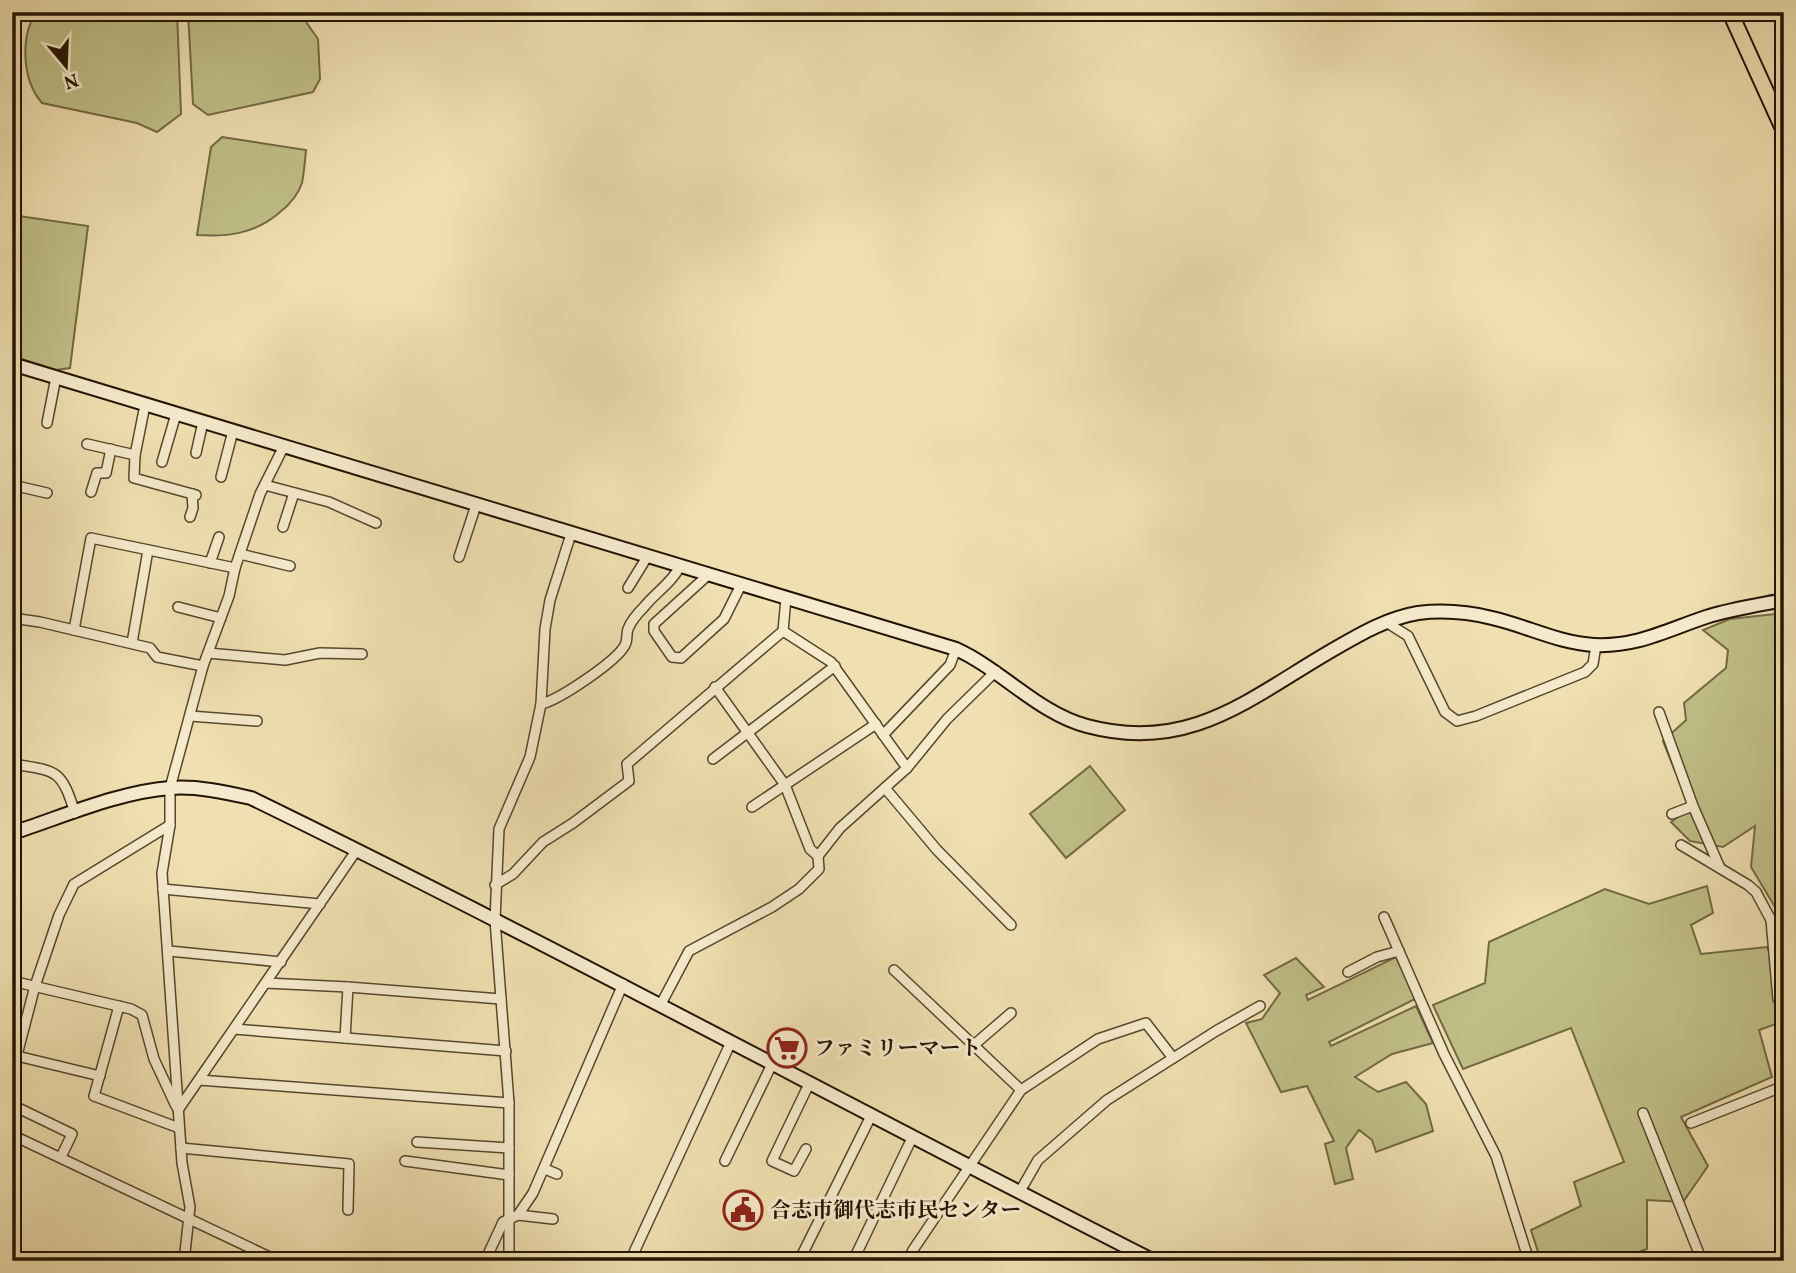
<svg xmlns="http://www.w3.org/2000/svg" width="1796" height="1273" viewBox="0 0 1796 1273" font-family="Vollkorn,'Noto Serif JP',serif">
<style>
.green{fill:#c0c087;stroke:#726a44;stroke-width:2}
.lines{fill:none;stroke-linecap:round;stroke-linejoin:round}
.street-casing{stroke:#56472c;stroke-width:12}
.secondary-casing{stroke:#231400;stroke-width:16}
.primary-casing{stroke:#231400;stroke-width:18}
.street{stroke:#f5ebcc;stroke-width:9}
.secondary{stroke:#f5ebcc;stroke-width:12}
.primary{stroke:#f0e0b1;stroke-width:14}
.labels{text-anchor:middle;stroke-width:6;stroke-linejoin:round;paint-order:stroke}
.poi-label{font-size:21px;font-weight:bold;fill:#231400;stroke:#f5ebcc;text-anchor:start}
</style>
<rect width="100%" height="100%" fill="#f0e0b1"/>
<filter id="stains"><feTurbulence type="fractalNoise" baseFrequency=".00286" numOctaves="4"/><feColorMatrix values="0 0 0 0 .2 0 0 0 0 .09 0 0 0 0 .02 0 0 0 .5 -.17"/></filter>
<radialGradient id="worn" r=".72"><stop offset=".6" stop-color="#630" stop-opacity="0"/><stop offset="1" stop-color="#630" stop-opacity=".3"/></radialGradient>
<g class="green">
<path d="M36 12H177L181 114 157 132 137 123 42 103C22 80 20 38 36 12Z"/>
<polygon points="188,12 299,12 318,39 320,79 313,92 208,115 193,104"/>
<path d="M222 137 306 150C305 161 304 173 302 183 298 195 288 206 279 213 254 234 228 237 197 235L211 147Z"/>
<polygon points="12,215 88,226 70,368 56,370 12,356"/>
<polygon points="1784,613 1784,922 1751,867 1755,826 1723,847 1690,841 1671,822 1693,806 1693,794 1675,771 1663,741 1686,720 1684,703 1726,668 1728,650 1703,630 1730,619"/>
<polygon points="1090,766 1125,810 1066,858 1030,814"/>
<polygon points="1707,886 1713,913 1691,925 1701,954 1767,947 1774,961 1784,960 1784,1021 1759,1030 1772,1077 1681,1117 1708,1166 1683,1202 1647,1200 1647,1249 1613,1261 1541,1261 1531,1230 1581,1206 1574,1182 1624,1162 1571,1028 1463,1069 1433,1005 1485,983 1489,942 1605,889 1649,904"/>
<polygon points="1396,957 1417,998 1329,1042 1331,1046 1416,1006 1433,1043 1392,1054 1355,1077 1378,1092 1406,1082 1426,1104 1433,1131 1376,1152 1372,1140 1359,1130 1346,1148 1353,1179 1335,1184 1325,1144 1334,1141 1307,1086 1281,1092 1246,1023 1262,1019 1280,993 1264,975 1296,958 1324,987 1306,995 1308,1000"/>
</g>
<g class="lines">
<g class="street-casing">
<g id="street">
<polyline points="145,405 135,455 134,478 196,495"/>
<polyline points="47,423 56,377"/>
<polyline points="87,444 135,455"/>
<polyline points="196,453 203,422"/>
<polyline points="162,462 176,414"/>
<polyline points="221,477 233,431"/>
<polyline points="12,485 47,493"/>
<polyline points="265,485 329,502 376,523"/>
<polyline points="91,492 97,473 106,473 111,449"/>
<polyline points="190,517 193,508 192,494"/>
<polyline points="283,527 294,493"/>
<polyline points="240,554 290,566"/>
<polyline points="459,557 476,505"/>
<polyline points="210,563 219,537"/>
<polyline points="708,575 654,624 654,631 672,657 681,658 724,619 741,585"/>
<polyline points="628,588 647,557"/>
<polyline points="178,607 221,618"/>
<polyline points="12,618 40,622 150,648 157,657 203,666"/>
<polyline points="1386,622 1408,636 1445,712 1457,721 1476,716 1585,672 1593,664 1596,645"/>
<polyline points="74,630 91,538 235,568"/>
<polyline points="783,631 831,662 907,768"/>
<polyline points="132,643 148,550"/>
<polyline points="208,653 285,660 320,653 362,654"/>
<polyline points="715,687 785,785 810,849 818,856"/>
<path d="M541 704C559 700 617 661 625 645 628 640 626 634 628 629 631 621 638 613 644 607 655 593 673 582 680 566"/>
<polyline points="1659,712 1693,806 1720,868"/>
<polyline points="190,716 257,721"/>
<polyline points="883,735 950,665 956,649"/>
<polyline points="713,759 835,666"/>
<path d="M12 764C56 771 61 768 75 813"/>
<polyline points="885,788 937,850 1011,925"/>
<polyline points="752,807 876,724"/>
<polyline points="1672,814 1693,806"/>
<polyline points="1681,845 1748,885 1756,892 1771,920 1784,919"/>
<polyline points="495,885 513,874 543,842 573,823 629,781 627,764 783,631 786,598"/>
<polyline points="163,889 320,904"/>
<polyline points="1384,917 1444,1054 1496,1156 1529,1261"/>
<polyline points="1771,920 1778,999"/>
<polyline points="169,951 281,962"/>
<polyline points="894,970 1021,1090"/>
<polyline points="1348,972 1377,957 1399,951"/>
<polyline points="12,981 131,1009 142,1015 154,1059 176,1106"/>
<polyline points="266,983 348,987 501,999"/>
<polyline points="661,1004 689,951 772,907 799,889 819,869 818,856 840,828 907,768 947,719 996,671"/>
<polyline points="119,1006 94,1096 179,1128"/>
<polyline points="234,1029 506,1051"/>
<polyline points="345,1038 348,987"/>
<polyline points="975,1044 1011,1013"/>
<polyline points="17,1056 100,1076"/>
<polyline points="12,1074 35,986 59,915 74,884 170,825"/>
<polyline points="199,1080 509,1103"/>
<polyline points="12,1105 72,1134 61,1157"/>
<polyline points="178,1110 356,851"/>
<polyline points="1643,1113 1702,1261"/>
<polyline points="1691,1123 1779,1088 1784,1099"/>
<polyline points="12,1135 278,1261"/>
<polyline points="417,1142 509,1148"/>
<polyline points="181,1148 349,1164 348,1210"/>
<polyline points="806,1149 794,1171 772,1161 809,1084"/>
<polyline points="405,1161 509,1175"/>
<polyline points="725,1161 772,1064"/>
<polyline points="545,1169 557,1174"/>
<polyline points="1019,1193 1038,1160 1107,1100 1216,1031 1260,1006"/>
<polyline points="518,1215 553,1219"/>
<polyline points="184,1261 190,1207 182,1163 162,873 170,825 170,788 203,666 229,596 235,568 260,494 284,446"/>
<polyline points="485,1261 503,1222 518,1215 533,1193 623,984"/>
<polyline points="509,1261 509,1103 495,920 499,829 530,757 541,704 545,629 550,600 571,534"/>
<polyline points="630,1261 731,1042"/>
<polyline points="799,1261 871,1116"/>
<polyline points="853,1261 912,1138"/>
<polyline points="908,1261 913,1250 1021,1090 1098,1039 1146,1023 1173,1058"/>
</g>
</g>
<g class="secondary-casing">
<g id="secondary">
<path d="M12 364 956 649C1002 670 1038 713 1087 726 1191 754 1252 696 1336 648 1362 633 1388 618 1418 613 1443 610 1468 612 1492 618 1527 626 1558 643 1594 645 1637 647 1667 630 1706 617 1731 609 1758 605 1784 600"/>
<path d="M12 833C62 817 118 792 170 788 197 786 224 792 251 798 555 946 852 1108 1154 1261"/>
<polyline points="1771,1261 1784,1256"/>
</g>
</g>
<g class="primary-casing">
<polyline id="primary" points="1730,12 1784,131"/>
</g>
<use href="#street" class="street"/>
<use href="#secondary" class="secondary"/>
<use href="#primary" class="primary"/>
</g>
<defs>
<g id="supermarket-ring" transform="scale(2.0125)"><circle r="9.5" fill="#f5ebcc" stroke="#8f2418" stroke-width="1.5"/><path d="M-6-5.5h2.5l.6 2H6L4.5 2H-2.5L-4.4-4H-6ZM-1.5 3.2a1.3 1.3 0 1 0 .1 0ZM3 3.2a1.3 1.3 0 1 0 .1 0Z" fill="#8f2418"/></g>
<g id="civic-ring" transform="scale(2.0125)"><circle r="9.5" fill="#f5ebcc" stroke="#8f2418" stroke-width="1.5"/><path d="M-.6-6.5H3V-4.5H.6V-3L4-1V1h2V6H-6V1h2V-1L-.6-3ZM-1.2 2.5V6h2.4V2.5Z" fill="#8f2418"/></g>
</defs>
<g fill-rule="evenodd">
<use href="#supermarket-ring" x="787" y="1048"/>
<use href="#civic-ring" x="743" y="1210"/>
</g>
<g class="labels">
<g class="poi-label">
<text x="814" y="1055">ファミリーマート</text>
<text x="770" y="1217">合志市御代志市民センター</text>
</g>
</g>
<rect width="1796" height="1273" fill="none" stroke="#f0e0b1" stroke-width="42"/>
<rect x="14" y="14" width="1768" height="1245" fill="none" stroke="#231400" stroke-width="3.5"/>
<rect x="21" y="21" width="1754" height="1231" fill="none" stroke="#231400" stroke-width="2"/>
<g transform="translate(66 66) rotate(161)" stroke="#f5ebcc" stroke-width="5" paint-order="stroke">
<path d="M0-5L12 26L0 18L-12 26Z" fill="#231400"/>
<text y="-10" font-size="19" font-weight="bold" text-anchor="middle" fill="#231400">N</text>
</g>
<rect width="100%" height="100%" filter="url(#stains)"/>
<rect width="100%" height="100%" fill="url(#worn)"/>
</svg>
